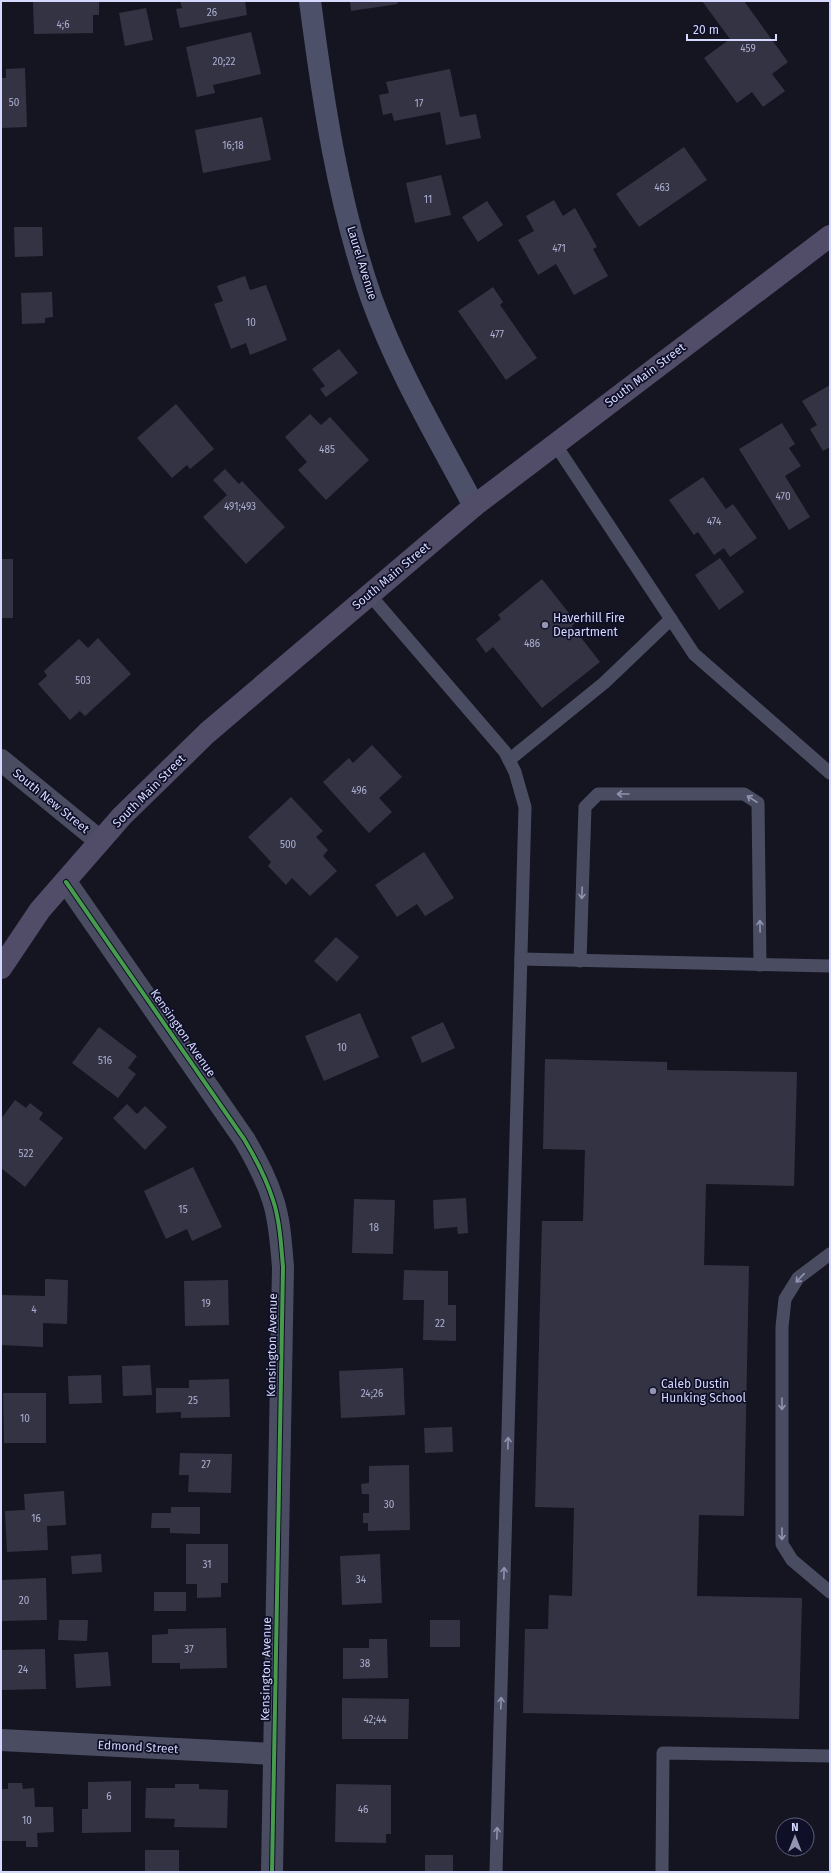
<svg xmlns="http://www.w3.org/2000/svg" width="831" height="1873" viewBox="0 0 831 1873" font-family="'Fira Sans',sans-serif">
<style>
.building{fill:#334}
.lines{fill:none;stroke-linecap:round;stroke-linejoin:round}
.service{stroke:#4a4d62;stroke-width:13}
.minor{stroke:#4a4d62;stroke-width:22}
.secondary{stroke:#4c5068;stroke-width:22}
.primary{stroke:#514c68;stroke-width:22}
.cycleway-casing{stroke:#0f1027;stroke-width:6}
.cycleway{stroke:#469c4c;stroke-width:4}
.oneway{stroke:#9092b0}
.poi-dot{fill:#9294b1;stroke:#0f1027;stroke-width:1.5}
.labels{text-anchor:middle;stroke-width:3.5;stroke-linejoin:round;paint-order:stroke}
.number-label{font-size:10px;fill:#acafd0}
.street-label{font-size:12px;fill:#d5d8ff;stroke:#0f1027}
.poi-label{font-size:12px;fill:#d5d8ff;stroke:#0f1027;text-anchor:start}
</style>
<rect width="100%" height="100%" fill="#151521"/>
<g class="building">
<polygon points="33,1 99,1 99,15 93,15 93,33 34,34"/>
<polygon points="180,1 245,1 247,15 180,28 176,9 182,8"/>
<polygon points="350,1 397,1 398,4 351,11"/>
<polygon points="702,1 744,1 788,62 772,74 785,91 763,107 752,92 737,103 704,58 730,39"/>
<polygon points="146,8 153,40 125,46 119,13"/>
<polygon points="251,32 261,74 213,85 215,93 197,97 186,47"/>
<polygon points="25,68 27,127 1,128 1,78 6,78 6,69"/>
<polygon points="450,69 460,117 476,114 481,138 446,145 440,112 394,121 392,113 383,115 379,95 389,93 386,82"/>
<polygon points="262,117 271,160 203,173 195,130"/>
<polygon points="684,147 707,180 639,227 616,194"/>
<polygon points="441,175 451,215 415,223 406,183"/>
<polygon points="554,200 563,216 575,208 597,247 593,249 608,276 574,295 556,264 538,275 518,240 534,231 526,216"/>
<polygon points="487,201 503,225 478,242 462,217"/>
<polygon points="14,227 42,227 43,256 15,257"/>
<polygon points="245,276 250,290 266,285 287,340 250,355 246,343 231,349 214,304 223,301 217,286"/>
<polygon points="493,287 503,302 500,305 537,358 506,380 458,311"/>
<polygon points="52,292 53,317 45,318 45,323 22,324 21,293"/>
<polygon points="339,349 358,373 326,397 320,389 325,386 312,369"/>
<polygon points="830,385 830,447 823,451 810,429 817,425 802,401"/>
<polygon points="176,404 214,449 190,469 187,465 172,478 137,438"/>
<polygon points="310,414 321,425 330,417 369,460 326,500 298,470 307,462 285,437"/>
<polygon points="782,423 795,444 789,448 801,466 785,476 810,517 789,530 739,449"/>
<polygon points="225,469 239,484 242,481 285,527 246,564 203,517 227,495 213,480"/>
<polygon points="703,477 726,509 733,504 757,538 730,557 724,548 714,555 698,532 694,535 669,500"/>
<polygon points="720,558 744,592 719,610 695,575"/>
<rect x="1" y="559" width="12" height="59"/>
<polygon points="542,579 576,622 572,626 600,662 542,708 493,647 486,653 476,639 501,619 498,615"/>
<polygon points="98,638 131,674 85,716 80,711 70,720 38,684 47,676 44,671 79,639 88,648"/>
<polygon points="372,745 402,777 379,798 392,812 369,833 323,782 349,758 353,763"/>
<polygon points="291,797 323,831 316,837 328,850 323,856 337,871 310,896 292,878 286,885 268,866 271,862 248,837"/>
<polygon points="424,852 454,898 425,916 417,904 397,917 375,885"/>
<polygon points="336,937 359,957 337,982 314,961"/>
<polygon points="360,1013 379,1057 324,1081 305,1036"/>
<polygon points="443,1022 455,1048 422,1063 411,1037"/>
<polygon points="99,1027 137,1056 128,1068 136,1074 118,1098 72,1063"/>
<polygon points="545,1059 667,1062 667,1070 797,1072 794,1186 706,1184 704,1265 749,1266 744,1516 699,1515 697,1596 802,1598 799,1719 523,1713 525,1629 548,1629 549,1595 572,1596 574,1508 535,1507 542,1221 583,1221 585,1150 543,1149"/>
<polygon points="15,1100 26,1108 30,1103 43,1113 39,1119 63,1138 25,1187 1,1168 1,1119"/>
<polygon points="127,1104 137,1114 145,1106 167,1127 145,1150 113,1118"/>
<polygon points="193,1167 222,1227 192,1241 187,1229 166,1239 144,1191"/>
<polygon points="466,1198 468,1233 458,1234 457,1227 434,1229 433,1200"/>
<polygon points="354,1199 395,1200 393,1254 352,1253"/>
<polygon points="404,1270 448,1271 448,1305 456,1305 456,1341 423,1340 424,1300 403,1300"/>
<polygon points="45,1279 68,1280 67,1324 43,1323 43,1347 1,1345 1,1295 45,1296"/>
<polygon points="228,1280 229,1325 185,1326 184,1281"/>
<polygon points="150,1365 152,1395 123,1396 122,1366"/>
<polygon points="403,1368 405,1415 341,1418 339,1371"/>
<polygon points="101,1375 102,1403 69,1404 68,1376"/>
<polygon points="229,1379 230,1417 181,1418 181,1412 156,1413 156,1388 189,1388 189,1380"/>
<polygon points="3,1393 46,1393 46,1443 4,1443"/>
<polygon points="452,1427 453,1452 425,1453 424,1428"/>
<polygon points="180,1453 232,1454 231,1493 188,1492 189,1475 179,1475"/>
<polygon points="409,1465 410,1530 368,1531 368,1523 363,1523 363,1513 369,1513 369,1494 362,1494 361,1484 369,1483 369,1466"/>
<polygon points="64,1491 66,1525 47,1526 48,1550 7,1552 5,1511 25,1510 24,1494"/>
<polygon points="171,1507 200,1507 200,1534 170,1533 170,1528 151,1528 152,1513 171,1513"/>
<polygon points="186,1544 228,1544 228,1583 221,1583 221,1597 197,1598 197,1584 186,1584"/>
<polygon points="101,1554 102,1572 72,1574 71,1556"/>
<polygon points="380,1554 382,1603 342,1605 340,1556"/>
<polygon points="46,1578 47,1620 1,1621 1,1580"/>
<rect x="154" y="1592" width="32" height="19"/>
<polygon points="59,1620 88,1620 87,1641 58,1640"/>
<rect x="430" y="1620" width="30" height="27"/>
<polygon points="226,1628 227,1668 180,1669 180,1663 152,1663 152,1635 168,1634 168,1629"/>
<polygon points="369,1639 387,1639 388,1678 343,1679 343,1648 369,1648"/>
<polygon points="45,1649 46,1689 1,1690 1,1650"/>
<polygon points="108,1652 111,1686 76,1688 74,1654"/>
<polygon points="342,1698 409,1699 408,1739 342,1739"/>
<polygon points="131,1781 131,1832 82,1833 82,1809 88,1809 88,1782"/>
<polygon points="8,1783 22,1783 23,1789 34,1788 35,1807 53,1807 54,1832 37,1833 38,1847 26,1847 26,1841 1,1841 1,1789 8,1789"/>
<polygon points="175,1784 199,1784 199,1789 228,1790 227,1828 174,1827 175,1819 145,1818 146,1788 175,1788"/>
<polygon points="336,1784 391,1785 391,1834 386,1834 386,1843 335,1842"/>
<rect x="145" y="1850" width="34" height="22"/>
<rect x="425" y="1855" width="28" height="17"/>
</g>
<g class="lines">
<g class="service">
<polyline points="555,444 694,654 830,773"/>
<polyline points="370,595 505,752 515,772 525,807 496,1872"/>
<polyline points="509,760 604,683 671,619"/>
<polyline points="521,959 830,966"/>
<polyline points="580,961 585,807 598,794 744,794 758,803 760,965"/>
<polyline points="830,1254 798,1278 785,1299 782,1327 782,1544 792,1560 830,1592"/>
<polyline points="662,1872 663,1753 830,1756"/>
</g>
<g class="minor">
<polyline points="1,760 100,841"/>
<path d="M66 882 244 1139C256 1159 266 1178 273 1200 280 1221 281 1245 283 1267L272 1872"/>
<polyline points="1,1740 274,1754"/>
</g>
<path class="secondary" d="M310 1C323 101 338 202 371 297 397 370 438 438 474 506"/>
<polyline class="primary" points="1,968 40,910 122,816 207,733 474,506 830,236"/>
<g class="cycleway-casing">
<path id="cycleway" d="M66 882 244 1139C256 1159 266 1178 273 1200 280 1221 281 1245 283 1267L272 1872"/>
</g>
<use href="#cycleway" class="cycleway"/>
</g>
<defs><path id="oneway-shaft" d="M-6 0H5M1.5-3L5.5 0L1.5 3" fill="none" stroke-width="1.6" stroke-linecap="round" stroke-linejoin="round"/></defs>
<g class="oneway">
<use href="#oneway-shaft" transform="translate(623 794) rotate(180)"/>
<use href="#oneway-shaft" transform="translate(752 799) rotate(-147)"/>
<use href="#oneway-shaft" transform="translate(582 893) rotate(92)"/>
<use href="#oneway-shaft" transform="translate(760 926) rotate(-91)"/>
<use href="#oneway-shaft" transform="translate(800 1278) rotate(133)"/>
<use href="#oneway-shaft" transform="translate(782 1404) rotate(90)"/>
<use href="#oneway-shaft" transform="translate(508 1443) rotate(-88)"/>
<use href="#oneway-shaft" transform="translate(782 1534) rotate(90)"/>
<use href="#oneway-shaft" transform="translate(504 1573) rotate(-88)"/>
<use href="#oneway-shaft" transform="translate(501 1703) rotate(-88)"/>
<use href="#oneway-shaft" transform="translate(497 1833) rotate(-88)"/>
</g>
<g class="poi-dot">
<circle cx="545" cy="625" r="4"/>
<circle cx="653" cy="1391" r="4"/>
</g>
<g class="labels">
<g class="number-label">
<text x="212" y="16">26</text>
<text x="63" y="28">4;6</text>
<text x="748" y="52">459</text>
<text x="224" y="65">20;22</text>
<text x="14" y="106">50</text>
<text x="419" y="107">17</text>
<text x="233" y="149">16;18</text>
<text x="662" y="191">463</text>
<text x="428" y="203">11</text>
<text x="559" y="252">471</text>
<text x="251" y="326">10</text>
<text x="497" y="338">477</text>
<text x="327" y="453">485</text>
<text x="783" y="500">470</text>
<text x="240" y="510">491;493</text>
<text x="714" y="525">474</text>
<text x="532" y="647">486</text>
<text x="83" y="684">503</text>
<text x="359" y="794">496</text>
<text x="288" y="848">500</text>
<text x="342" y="1051">10</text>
<text x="105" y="1064">516</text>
<text x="26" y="1157">522</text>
<text x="183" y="1213">15</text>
<text x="374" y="1231">18</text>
<text x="206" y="1307">19</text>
<text x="34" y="1313">4</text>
<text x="440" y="1327">22</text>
<text x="372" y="1397">24;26</text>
<text x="193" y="1404">25</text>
<text x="25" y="1422">10</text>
<text x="206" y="1468">27</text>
<text x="389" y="1508">30</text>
<text x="36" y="1522">16</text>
<text x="207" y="1568">31</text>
<text x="361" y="1583">34</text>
<text x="24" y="1604">20</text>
<text x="189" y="1653">37</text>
<text x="365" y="1667">38</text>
<text x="23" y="1673">24</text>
<text x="375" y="1723">42;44</text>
<text x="109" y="1800">6</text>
<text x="363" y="1813">46</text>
<text x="27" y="1824">10</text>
</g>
<g class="street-label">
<text transform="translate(362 263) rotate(73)" y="4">Laurel Avenue</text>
<text transform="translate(645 375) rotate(-37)" y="4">South Main Street</text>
<text transform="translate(391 576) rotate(-40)" y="4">South Main Street</text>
<text transform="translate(149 791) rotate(-45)" y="4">South Main Street</text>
<text transform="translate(51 801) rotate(39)" y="4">South New Street</text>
<text transform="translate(183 1033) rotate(55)" y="4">Kensington Avenue</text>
<text transform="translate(272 1345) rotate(-89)" y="4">Kensington Avenue</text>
<text transform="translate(266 1669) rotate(-89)" y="4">Kensington Avenue</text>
<text transform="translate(138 1747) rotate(3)" y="4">Edmond Street</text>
</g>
<g class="poi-label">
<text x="553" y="622">Haverhill Fire<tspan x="553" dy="14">Department</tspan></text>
<text x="661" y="1388">Caleb Dustin<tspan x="661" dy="14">Hunking School</tspan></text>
</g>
</g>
<rect width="831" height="1873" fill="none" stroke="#d5d8ff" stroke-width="4"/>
<g transform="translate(795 1837)"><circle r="19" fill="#0f1027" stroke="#5e607d"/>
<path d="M0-3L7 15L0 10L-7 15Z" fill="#9294b1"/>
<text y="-6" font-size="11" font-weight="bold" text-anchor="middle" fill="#d5d8ff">N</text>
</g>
<path d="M687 34v6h89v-6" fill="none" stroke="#d5d8ff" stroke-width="2"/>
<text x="693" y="34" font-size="12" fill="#d5d8ff" stroke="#0f1027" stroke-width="3" paint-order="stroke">20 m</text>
</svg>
